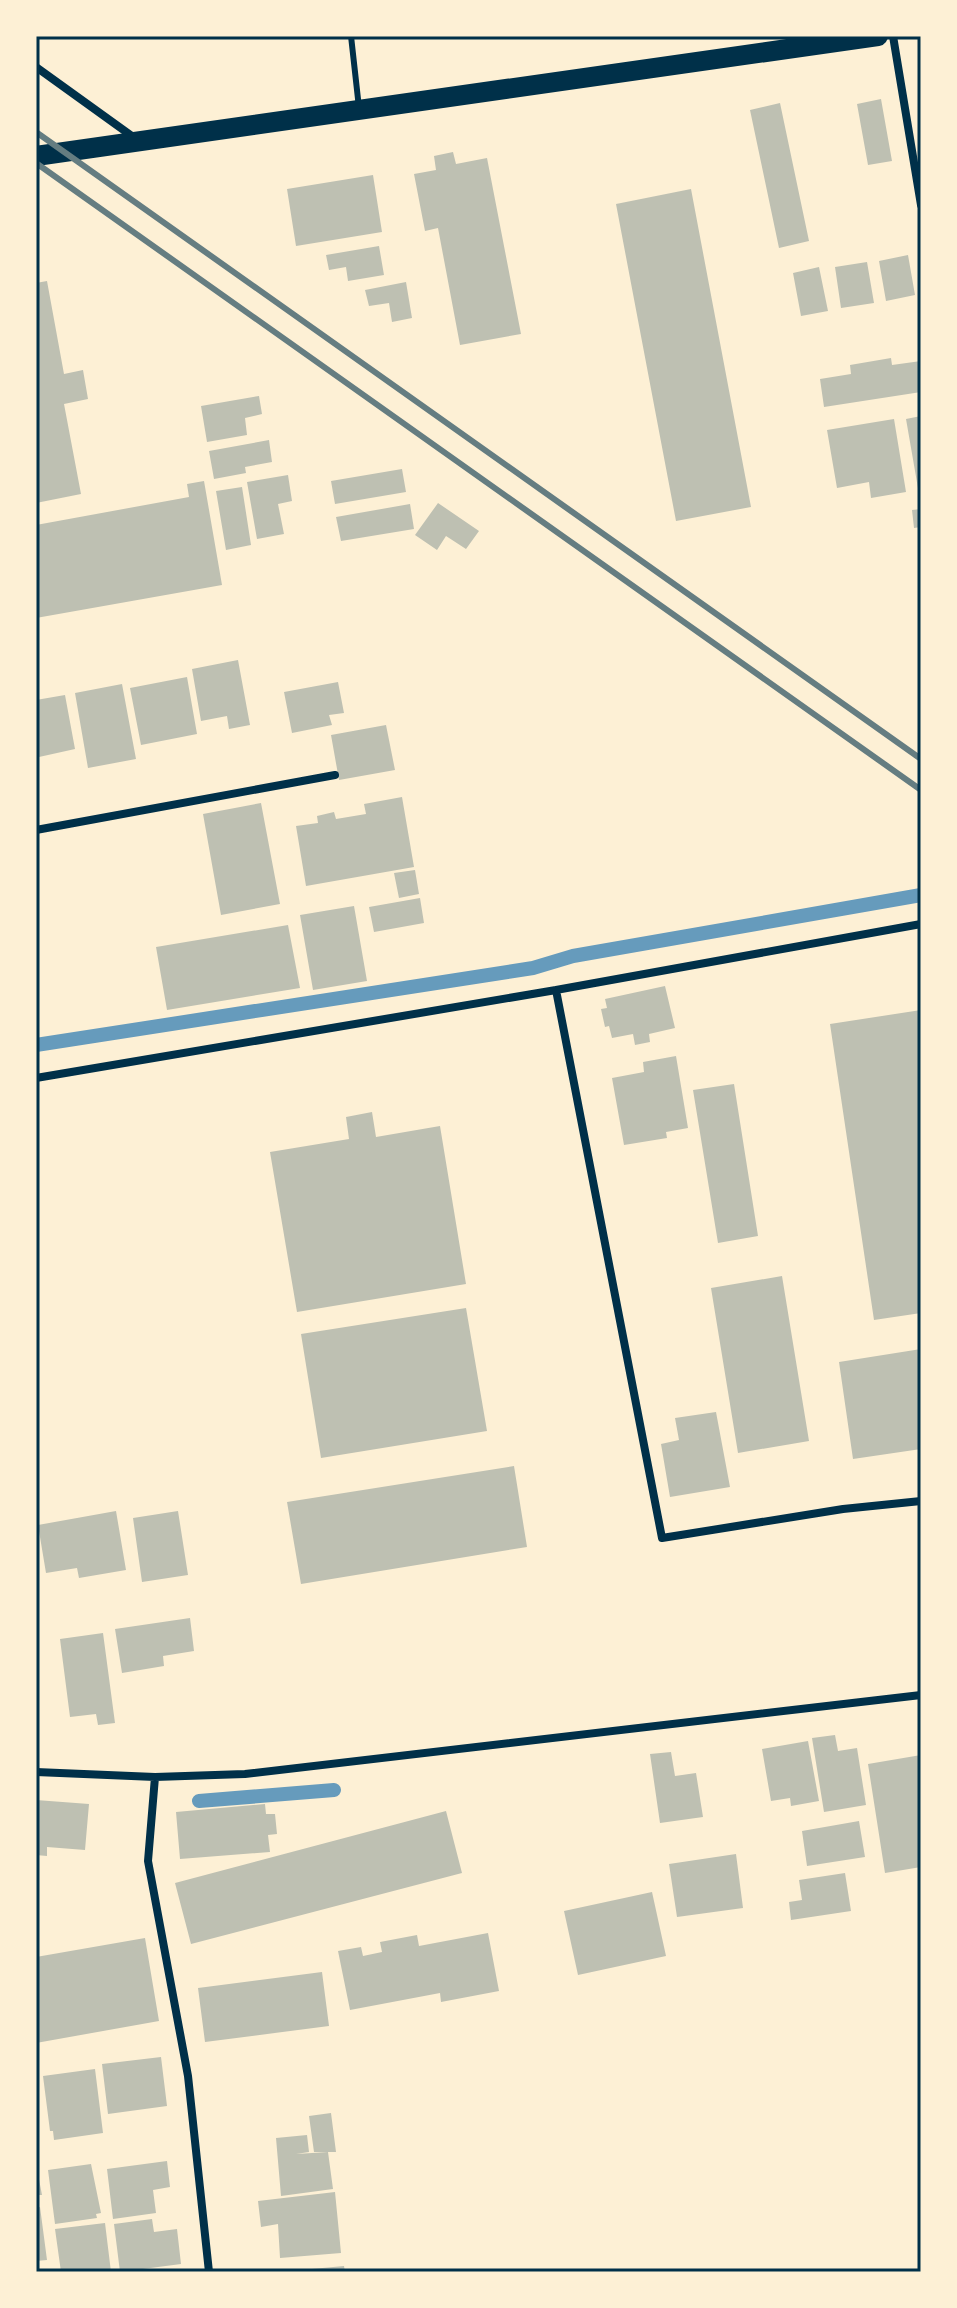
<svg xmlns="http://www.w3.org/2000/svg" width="957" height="2308" font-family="'Sofia Sans Condensed',sans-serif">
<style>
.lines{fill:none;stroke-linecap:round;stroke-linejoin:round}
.stream{stroke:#669bbc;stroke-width:14}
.building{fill:#bec0b2}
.service{stroke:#003049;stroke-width:6}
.minor{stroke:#003049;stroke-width:8}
.primary{stroke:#003049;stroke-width:20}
.rail{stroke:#657d81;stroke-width:6}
.neatline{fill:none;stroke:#003049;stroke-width:3}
</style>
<rect width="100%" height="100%" fill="#fdf0d5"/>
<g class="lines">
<path class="stream" d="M 36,1045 L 533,968 L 573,956 L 921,895
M 199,1801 L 334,1790"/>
</g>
<path class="building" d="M 881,99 L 892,161 L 868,165 L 857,104 Z
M 780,103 L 809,241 L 779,248 L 750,110 Z
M 453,152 L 456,164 L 487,158 L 521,334 L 460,345 L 438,228 L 425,231 L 414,174 L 436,170 L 434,156 Z
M 373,175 L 382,232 L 296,246 L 287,189 Z
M 691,189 L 751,507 L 676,521 L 616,204 Z
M 379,246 L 384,275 L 348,281 L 346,267 L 329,270 L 326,255 Z
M 908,255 L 915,295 L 886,301 L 879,261 Z
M 867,262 L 874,303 L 841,308 L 835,267 Z
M 819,267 L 828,311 L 801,316 L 793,273 Z
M 47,281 L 64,374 L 83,370 L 88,399 L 64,404 L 81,494 L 36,503 L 36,283 Z
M 406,282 L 412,318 L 392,322 L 389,303 L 369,306 L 365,290 Z
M 891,358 L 892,365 L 921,361 L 921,392 L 824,407 L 820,379 L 851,374 L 850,365 Z
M 259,396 L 262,414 L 245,418 L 247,435 L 207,442 L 201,406 Z
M 921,416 L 921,493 L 919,494 L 906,419 Z
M 894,419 L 906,492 L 871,498 L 869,482 L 837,488 L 827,430 Z
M 269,440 L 272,462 L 245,467 L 246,473 L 214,479 L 209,451 Z
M 402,469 L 406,492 L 335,504 L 331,481 Z
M 288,475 L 292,501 L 278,504 L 284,534 L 257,539 L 247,482 Z
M 204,481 L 222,585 L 36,618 L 36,525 L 189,497 L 187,484 Z
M 242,487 L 251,545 L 226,550 L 216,491 Z
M 438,503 L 479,531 L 466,549 L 446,536 L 437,550 L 415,535 Z
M 410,504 L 414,529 L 341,541 L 336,517 Z
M 921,509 L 921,527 L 914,528 L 912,510 Z
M 238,660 L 250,725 L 229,729 L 227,716 L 201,721 L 192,669 Z
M 187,677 L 197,734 L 141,745 L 130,688 Z
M 338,682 L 344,713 L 329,715 L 332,725 L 292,733 L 284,692 Z
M 122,684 L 136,759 L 88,768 L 75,693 Z
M 65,695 L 75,749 L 39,757 L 36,700 Z
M 386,725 L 395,770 L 339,780 L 331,735 Z
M 402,797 L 414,867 L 306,886 L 296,826 L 318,823 L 317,816 L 334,812 L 336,819 L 366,814 L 364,804 Z
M 261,803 L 280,904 L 221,915 L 203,814 Z
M 415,870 L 419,894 L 399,898 L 394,873 Z
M 420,898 L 424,923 L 374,932 L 369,907 Z
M 354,906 L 367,981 L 313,990 L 300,915 Z
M 288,925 L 300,988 L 167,1010 L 156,947 Z
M 665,986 L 675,1028 L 649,1034 L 650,1042 L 635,1045 L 633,1034 L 612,1038 L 609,1026 L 605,1027 L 601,1009 L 607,1008 L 605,999 Z
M 921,1010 L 921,1313 L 874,1320 L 830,1024 Z
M 676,1056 L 688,1128 L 666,1132 L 667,1138 L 624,1145 L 612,1078 L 644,1072 L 643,1062 Z
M 734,1084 L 758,1236 L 718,1243 L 693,1090 Z
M 372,1112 L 376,1137 L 440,1126 L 466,1284 L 297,1312 L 270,1152 L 349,1139 L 346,1117 Z
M 782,1276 L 809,1441 L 738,1453 L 711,1288 Z
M 466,1308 L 487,1431 L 321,1458 L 301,1334 Z
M 921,1349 L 921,1449 L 853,1459 L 839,1362 Z
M 716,1412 L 730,1487 L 670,1497 L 661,1444 L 679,1440 L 675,1418 Z
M 514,1466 L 527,1547 L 301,1584 L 287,1502 Z
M 116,1511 L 126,1570 L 79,1578 L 77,1568 L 46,1573 L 38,1525 Z
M 178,1511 L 188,1575 L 142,1582 L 133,1518 Z
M 190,1618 L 194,1651 L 163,1656 L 164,1666 L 122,1673 L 115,1629 Z
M 103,1633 L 115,1723 L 98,1725 L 96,1714 L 70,1717 L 60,1639 Z
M 835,1735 L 838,1751 L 857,1748 L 866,1805 L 824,1812 L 812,1738 Z
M 808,1741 L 819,1801 L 791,1806 L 790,1798 L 771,1801 L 762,1749 Z
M 671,1752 L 675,1776 L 696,1773 L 703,1817 L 660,1823 L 650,1754 Z
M 921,1755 L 921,1867 L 885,1873 L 868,1764 Z
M 36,1800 L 89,1804 L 85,1850 L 47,1847 L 47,1856 L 36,1855 Z
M 265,1804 L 266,1814 L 275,1814 L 277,1834 L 268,1835 L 270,1852 L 180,1859 L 176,1812 Z
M 446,1811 L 462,1873 L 191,1944 L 175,1883 Z
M 859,1821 L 865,1857 L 807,1866 L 802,1831 Z
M 736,1854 L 743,1908 L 677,1917 L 669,1864 Z
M 845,1873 L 851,1911 L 791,1920 L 789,1902 L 802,1900 L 799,1880 Z
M 652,1892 L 666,1956 L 578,1975 L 564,1911 Z
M 488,1933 L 499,1991 L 441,2002 L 440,1993 L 350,2010 L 338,1951 L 361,1947 L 363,1956 L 382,1952 L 380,1942 L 417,1935 L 419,1946 Z
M 145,1938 L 159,2021 L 36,2043 L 36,1957 Z
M 322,1972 L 329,2026 L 205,2042 L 198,1988 Z
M 161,2057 L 167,2106 L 108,2114 L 102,2064 Z
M 95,2069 L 103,2133 L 54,2140 L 53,2131 L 50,2131 L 43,2076 Z
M 331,2113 L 336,2152 L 314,2152 L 309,2116 Z
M 307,2135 L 309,2152 L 296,2154 L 328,2152 L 333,2189 L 281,2196 L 276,2138 Z
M 167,2161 L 170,2187 L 153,2190 L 156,2213 L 113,2219 L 107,2169 Z
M 36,2164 L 42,2195 L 36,2195 Z
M 91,2164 L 101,2213 L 96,2214 L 97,2218 L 55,2224 L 48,2170 Z
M 335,2192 L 341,2253 L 280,2258 L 278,2224 L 261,2227 L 258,2201 Z
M 40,2207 L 47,2260 L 36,2261 L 36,2208 Z
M 152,2219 L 154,2232 L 177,2229 L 181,2264 L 120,2272 L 114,2224 Z
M 105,2223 L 111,2272 L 61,2272 L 55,2229 Z
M 344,2266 L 345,2272 L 301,2272 L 301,2270 Z"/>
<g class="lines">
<path class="service" d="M 351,36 L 359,108"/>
<path class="minor" d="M 893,36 L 921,205
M 36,67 L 136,139
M 36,830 L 335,775
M 556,990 L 662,1538 L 843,1509 L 921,1501
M 36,1078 L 556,990 L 921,924
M 36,1772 L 155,1777 L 245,1774 L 921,1695
M 155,1777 L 148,1861 L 188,2076 L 209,2272"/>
<path class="primary" d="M 36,156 L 878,36"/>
<path class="rail" d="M 36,132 L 921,759
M 36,163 L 921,790"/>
</g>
<rect width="957" height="2308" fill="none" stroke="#fdf0d5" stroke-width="76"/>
<rect x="38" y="38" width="881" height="2232" class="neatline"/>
</svg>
